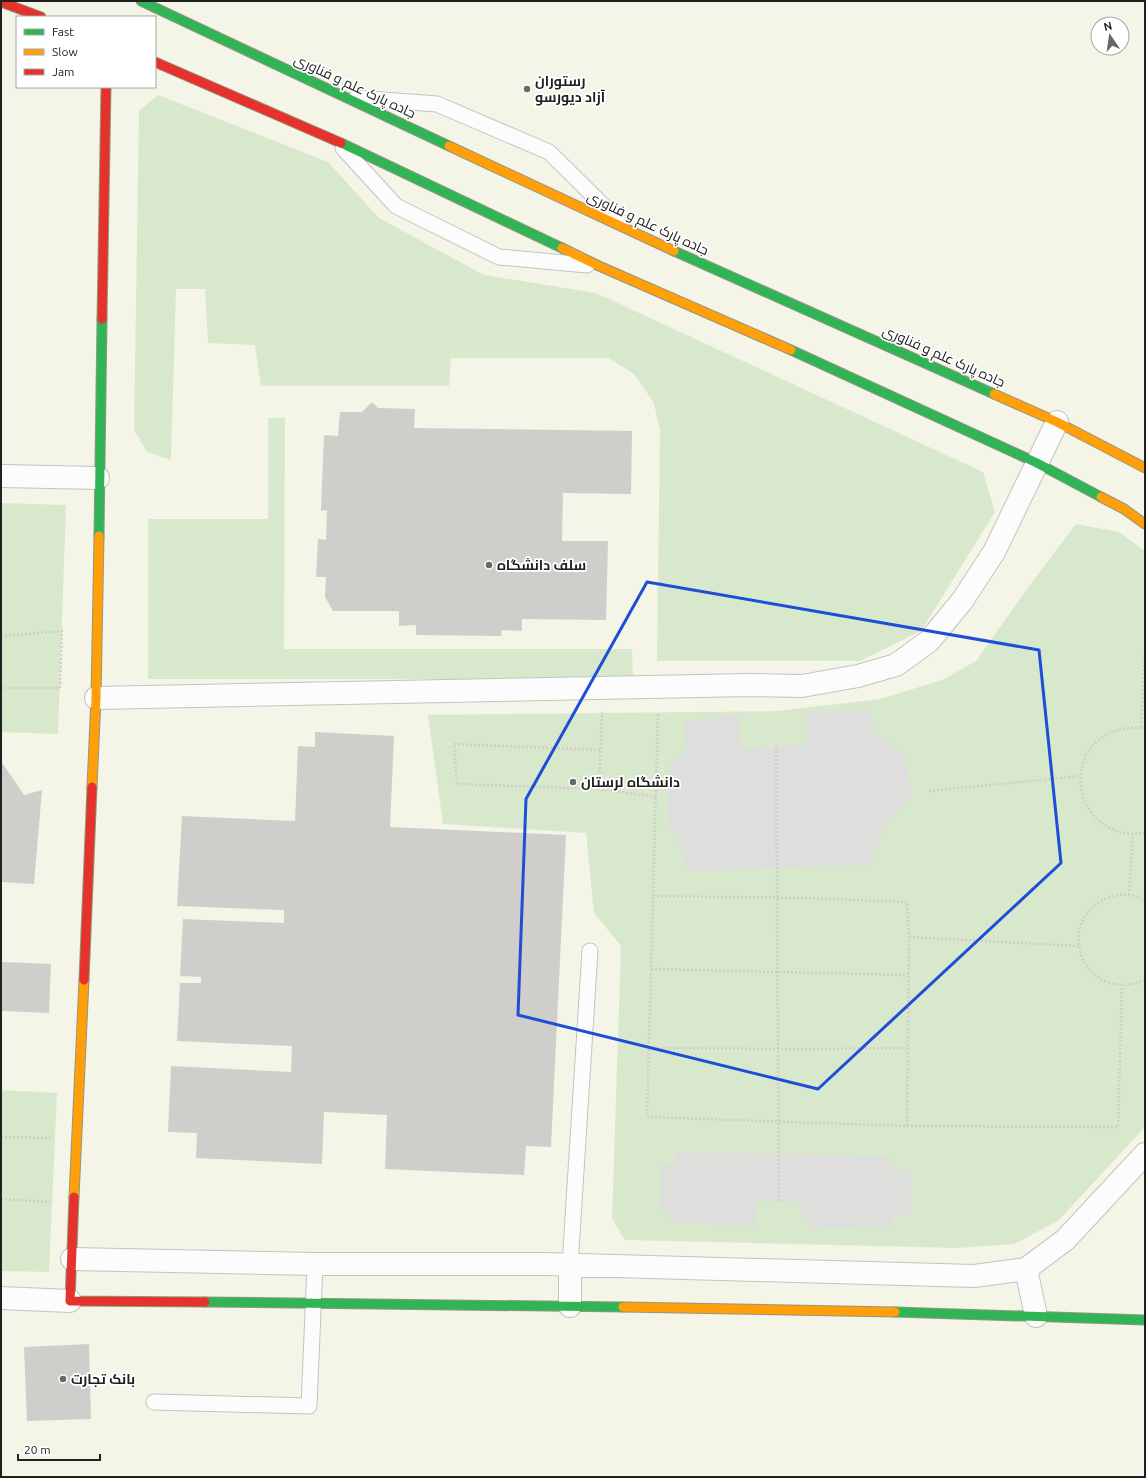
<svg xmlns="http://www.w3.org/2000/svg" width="1146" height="1478" font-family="Ubuntu,Cairo,sans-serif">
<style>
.education{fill:#f4f5e7;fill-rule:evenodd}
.grass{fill:#d8e8cd}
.parking{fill:#dededc}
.building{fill:#cfcecb}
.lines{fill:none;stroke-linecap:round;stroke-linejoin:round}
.lane-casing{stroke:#c4c3c2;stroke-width:17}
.street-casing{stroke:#c4c3c2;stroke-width:24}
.fast-casing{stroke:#939684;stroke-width:11}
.slow-casing{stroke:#939684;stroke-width:11}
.jam-casing{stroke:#939684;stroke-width:11}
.path{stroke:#d5ccc9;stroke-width:2.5;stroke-dasharray:2 2;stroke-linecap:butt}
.lane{stroke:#fcfcfc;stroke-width:15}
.street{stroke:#fcfcfc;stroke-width:22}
.fast{stroke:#30b455;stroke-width:9}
.slow{stroke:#ff9f0a;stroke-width:9}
.jam{stroke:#e5322d;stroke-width:9}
.marked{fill:none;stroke:#1d4ed8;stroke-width:3;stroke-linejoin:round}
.poi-dot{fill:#686867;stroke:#fff;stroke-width:1.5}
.labels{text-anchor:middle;stroke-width:3.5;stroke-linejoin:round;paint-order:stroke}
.poi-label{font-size:14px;font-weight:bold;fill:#202020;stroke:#fff;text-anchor:start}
.street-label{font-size:14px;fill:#202020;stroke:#fff}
</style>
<rect width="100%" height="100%" fill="#eeedea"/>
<path class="education" d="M 1,1 L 1145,1 L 1145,1477 L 1,1477 ZM 17,17 L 155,17 L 155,87 L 17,87 ZM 1098,24 L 1122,24 L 1122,48 L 1098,48 Z"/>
<path class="grass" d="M 158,95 L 328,162 L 379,218 L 484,275 L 596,293 L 983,472 L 995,512 L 921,631 L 860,661 L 657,661 L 660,431 L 654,403 L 634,374 L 608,358 L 451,358 L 449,386 L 261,386 L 255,345 L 208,343 L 205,289 L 176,289 L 171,460 L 147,452 L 134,430 L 139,111 Z
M 268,418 L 285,418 L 284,649 L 632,649 L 633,679 L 148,679 L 148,519 L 268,519 Z
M 1,503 L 66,505 L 58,734 L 1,732 Z
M 1076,524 L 1119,532 L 1145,551 L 1145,1127 L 1058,1221 L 1014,1244 L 957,1248 L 625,1240 L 612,1219 L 621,946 L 594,913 L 586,833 L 443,824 L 428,715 L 777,711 L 880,699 L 942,680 L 976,661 L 1029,586 Z
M 1,1090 L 57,1093 L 49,1272 L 1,1271 Z"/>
<path class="parking" d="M 868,709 L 876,734 L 905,756 L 912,794 L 884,827 L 870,865 L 687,871 L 678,839 L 667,823 L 669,765 L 686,750 L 684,721 L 738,715 L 742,749 L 808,744 L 807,713 Z
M 676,1152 L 887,1156 L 892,1171 L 910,1170 L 912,1215 L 893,1216 L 892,1226 L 811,1229 L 798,1202 L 757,1201 L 755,1226 L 668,1222 L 669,1210 L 660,1209 L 661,1166 L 675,1163 Z"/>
<path class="building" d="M 372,402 L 378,408 L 415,409 L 414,428 L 632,431 L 631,494 L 563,493 L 562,541 L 608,541 L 606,620 L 522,619 L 522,631 L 502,630 L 501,636 L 416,635 L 416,625 L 399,626 L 399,611 L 333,611 L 325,597 L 326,577 L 316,577 L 318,539 L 326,540 L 327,510 L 321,511 L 324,435 L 338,436 L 340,412 L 362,412 Z
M 315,732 L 394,736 L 390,827 L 566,835 L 551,1147 L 526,1146 L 524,1175 L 385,1169 L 387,1115 L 324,1112 L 322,1164 L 196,1158 L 197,1133 L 168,1132 L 171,1066 L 291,1072 L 292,1046 L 177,1041 L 180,983 L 201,983 L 201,977 L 180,976 L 183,919 L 284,923 L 284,910 L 177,906 L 182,816 L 295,821 L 298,746 L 315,747 Z
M 1,761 L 24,795 L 42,790 L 34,884 L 1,882 Z
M 1,962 L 51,964 L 49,1013 L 1,1011 Z
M 89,1344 L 91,1419 L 27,1421 L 24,1347 Z"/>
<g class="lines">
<g class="lane-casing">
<path id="lane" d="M 356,98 L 437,104 L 549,152 L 619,221
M 343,148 L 396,206 L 499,257 L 587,265
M 570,1265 L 590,951
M 154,1402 L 309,1406 L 315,1264"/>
</g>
<g class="street-casing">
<path id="street" d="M 1,476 L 98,478
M 96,698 L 750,685 L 802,686 L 858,676 L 896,665 L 929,641 L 962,601 L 994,552 L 1057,422
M 72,1259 L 315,1264 L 544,1264 L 974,1276 L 1026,1269 L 1065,1240 L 1145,1154
M 1026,1269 L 1036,1316
M 1,1298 L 70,1301
M 570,1306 L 570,1265"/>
</g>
<g class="fast-casing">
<path id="fast" d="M 141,1 L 449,146
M 341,143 L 562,248
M 674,251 L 994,394
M 791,350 L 1037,463 L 1101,497
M 99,536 L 102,319
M 205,1302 L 623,1307
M 895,1312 L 1145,1320"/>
</g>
<g class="slow-casing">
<path id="slow" d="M 449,146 L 674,251
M 562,248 L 599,266 L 791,350
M 994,394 L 1057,422 L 1145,468
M 1101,497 L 1124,509 L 1145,524
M 92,787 L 96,698 L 99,536
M 74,1197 L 84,980
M 623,1307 L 895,1312"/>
</g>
<g class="jam-casing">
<path id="jam" d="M 1,2 L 41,17
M 155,62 L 341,143
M 102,319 L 106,87
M 84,980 L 92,787
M 74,1197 L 70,1301 L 205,1302"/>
</g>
<path class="path" d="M 1,636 L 62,631 L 60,688 L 1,688
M 1,638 L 1,732
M 1141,727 L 1145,651
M 1145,729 C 1135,726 1124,728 1115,731 C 1055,753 1078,843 1145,833
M 776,747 L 779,1201
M 600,750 L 454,744 L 457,784 L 599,789 L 656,797
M 599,789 L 602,713 L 603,713
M 929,791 L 1080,776
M 1129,895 L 1133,835
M 653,896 L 807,898 L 907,902 L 909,937 L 907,1126 L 647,1117 Z
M 653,896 L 658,713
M 1145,900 C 1134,894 1121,893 1110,897 C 1050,920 1083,1006 1145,980
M 909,937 L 1078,946
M 651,969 L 908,975
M 649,1048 L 803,1049 L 907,1048
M 907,1126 L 1118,1127 L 1122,985
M 1,1137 L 52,1138
M 1,1199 L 50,1202"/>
<use href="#lane" class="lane"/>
<use href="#street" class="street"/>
<use href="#fast" class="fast"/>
<use href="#slow" class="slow"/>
<use href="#jam" class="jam"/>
</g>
<path class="marked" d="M 647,582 L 1039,650 L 1061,863 L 818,1089 L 518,1015 L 526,799 Z"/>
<g class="poi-dot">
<circle cx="527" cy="89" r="4"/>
<circle cx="489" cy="565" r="4"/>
<circle cx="573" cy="782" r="4"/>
<circle cx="63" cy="1379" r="4"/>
</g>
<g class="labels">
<g class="poi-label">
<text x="535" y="86">رستوران<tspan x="535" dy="16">آزاد دیورسو</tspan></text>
<text x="497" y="570">سلف دانشگاه</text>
<text x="581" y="787">دانشگاه لرستان</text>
<text x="71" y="1384">بانک تجارت</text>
</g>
<g class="street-label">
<text transform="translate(355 86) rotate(25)" y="5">جاده پارک علم و فناوری</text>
<text transform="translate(648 223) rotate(25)" y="5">جاده پارک علم و فناوری</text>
<text transform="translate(944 356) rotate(24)" y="5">جاده پارک علم و فناوری</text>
</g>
</g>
<rect width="1146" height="1478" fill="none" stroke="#202020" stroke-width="4"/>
<rect x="16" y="16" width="140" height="72" fill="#ffffff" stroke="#a6a6a6"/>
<rect x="24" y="29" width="20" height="6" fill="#30b455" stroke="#a6a6a6"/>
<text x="52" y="36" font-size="12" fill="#202020">Fast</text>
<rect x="24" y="49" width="20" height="6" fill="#ff9f0a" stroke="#a6a6a6"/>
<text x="52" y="56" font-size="12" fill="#202020">Slow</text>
<rect x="24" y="69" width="20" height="6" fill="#e5322d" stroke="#a6a6a6"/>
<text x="52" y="76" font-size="12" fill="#202020">Jam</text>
<g transform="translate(1110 36) rotate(347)"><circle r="19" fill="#ffffff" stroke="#a6a6a6"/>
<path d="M0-3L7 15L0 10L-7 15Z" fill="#686867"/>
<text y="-6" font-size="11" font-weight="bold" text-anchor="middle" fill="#202020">N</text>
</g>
<path d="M18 1454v6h82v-6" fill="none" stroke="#202020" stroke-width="2"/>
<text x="24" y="1454" font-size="12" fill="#202020" stroke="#ffffff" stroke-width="3" paint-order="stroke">20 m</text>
</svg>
